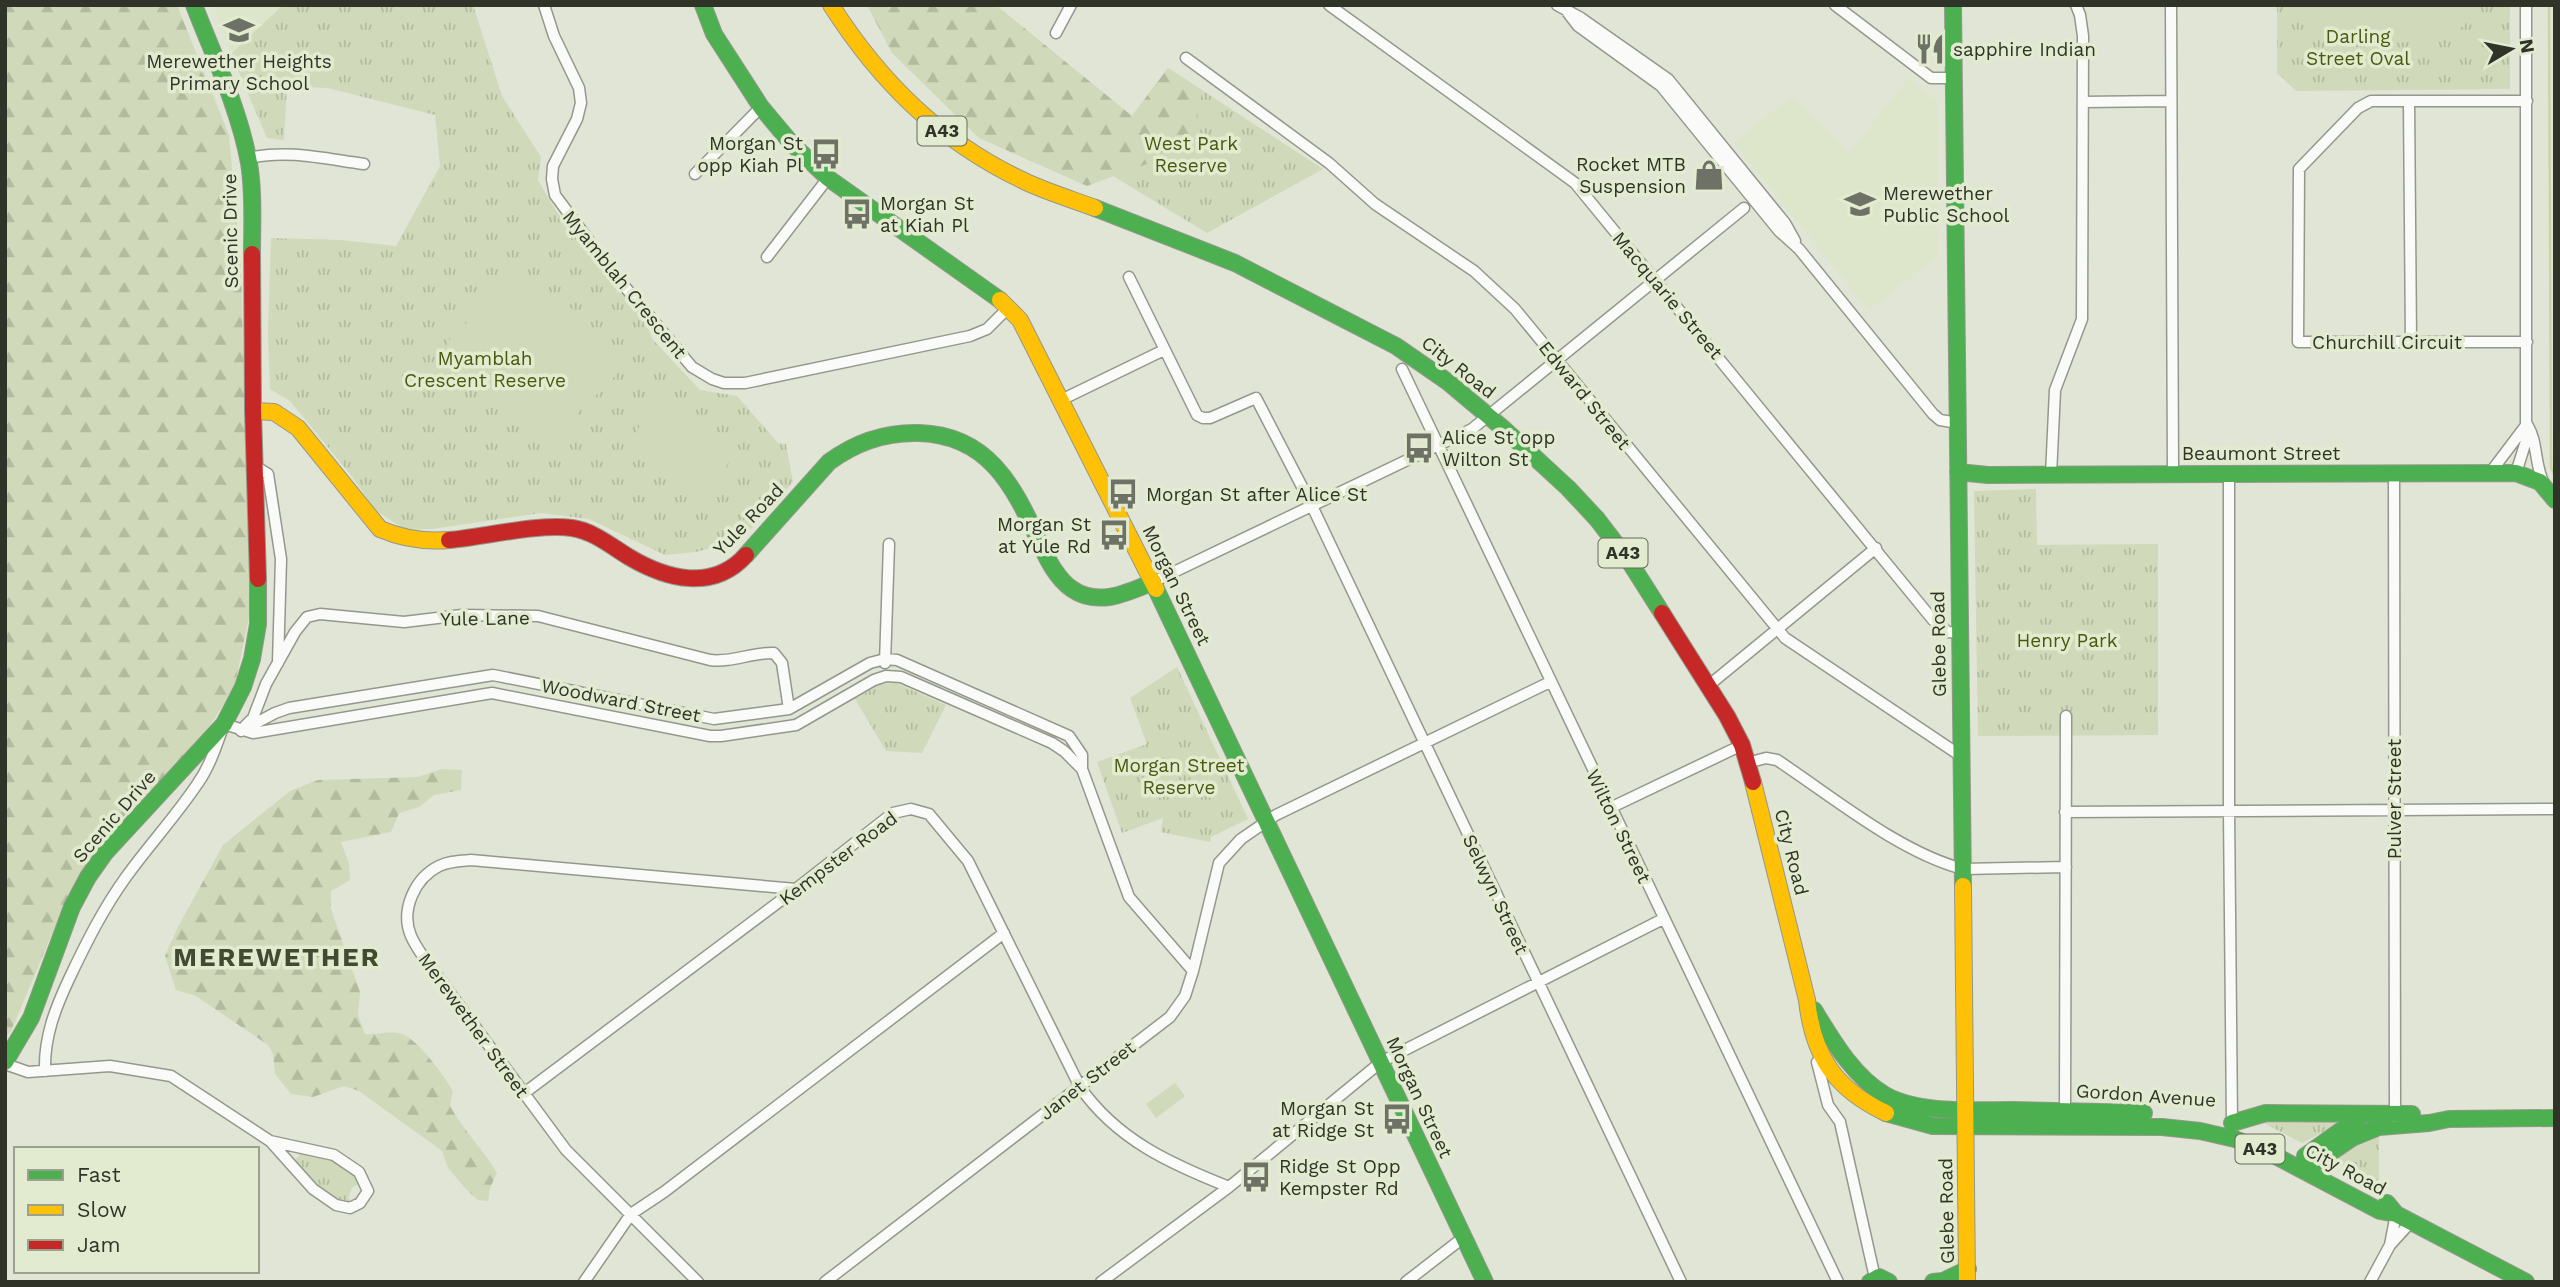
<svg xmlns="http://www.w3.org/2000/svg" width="2560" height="1287" font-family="'Work Sans',sans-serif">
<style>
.built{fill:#dde5cb}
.grass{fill:url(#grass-tufts)}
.forest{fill:url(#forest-firs)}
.garden{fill:#d0d9b9}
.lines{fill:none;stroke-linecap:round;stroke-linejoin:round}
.stream{stroke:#c8d6a3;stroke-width:2.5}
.street-casing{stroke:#94988c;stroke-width:13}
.fast-casing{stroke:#94988c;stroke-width:18}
.slow-casing{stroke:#94988c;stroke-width:18}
.jam-casing{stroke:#94988c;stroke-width:18}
.street{stroke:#fafbf9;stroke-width:10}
.fast{stroke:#4caf50;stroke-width:16}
.slow{stroke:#ffc107;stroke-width:16}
.jam{stroke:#c62828;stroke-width:16}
.labels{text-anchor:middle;stroke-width:7;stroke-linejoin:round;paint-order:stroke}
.shield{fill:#e2ebcf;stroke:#656a5a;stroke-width:2}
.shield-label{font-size:18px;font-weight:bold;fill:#303328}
.park-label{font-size:19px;fill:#49590e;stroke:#e2ebcf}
.poi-label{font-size:19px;fill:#303328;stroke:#e2ebcf;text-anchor:start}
.street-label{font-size:19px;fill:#303328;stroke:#e2ebcf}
.district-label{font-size:26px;font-weight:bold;letter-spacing:2px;fill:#434a32;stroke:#e2ebcf}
</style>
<defs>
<pattern id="grass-tufts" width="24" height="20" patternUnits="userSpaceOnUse" patternTransform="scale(1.75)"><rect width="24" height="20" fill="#d0d9b9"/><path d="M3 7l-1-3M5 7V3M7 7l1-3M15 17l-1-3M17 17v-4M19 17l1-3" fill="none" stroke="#b3bb9f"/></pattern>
<pattern id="forest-firs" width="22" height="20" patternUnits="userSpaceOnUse" patternTransform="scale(1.75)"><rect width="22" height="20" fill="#d0d9b9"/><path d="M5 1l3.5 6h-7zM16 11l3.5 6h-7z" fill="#b3bb9f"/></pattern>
</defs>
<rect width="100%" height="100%" fill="#e0e5d5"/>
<path class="built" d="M 212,5 L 283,5 L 231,54 Z
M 1908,79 L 1937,101 L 1938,255 L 1869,310 L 1734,143 L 1792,96 L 1850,153 Z"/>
<path class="grass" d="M 283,5 L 473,5 L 502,96 L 541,157 L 538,180 L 556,211 L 644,319 L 653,340 L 700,390 L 737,396 L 778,443 L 786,444 L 793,482 L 752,528 L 727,544 L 696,552 L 665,555 L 589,519 L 541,513 L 432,529 L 406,530 L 375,510 L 354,479 L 290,401 L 270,389 L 268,334 L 271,238 L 340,240 L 396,246 L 440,166 L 435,115 L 328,88 L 287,86 L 284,140 L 267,138 L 231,54 Z
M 2277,5 L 2510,5 L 2510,89 L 2296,91 L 2277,73 Z
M 1168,68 L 1323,169 L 1207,233 L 1095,165 Z
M 2036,489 L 2037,545 L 2158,544 L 2158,735 L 1978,736 L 1974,491 Z
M 1177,667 L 1248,819 L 1211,837 L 1210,842 L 1161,832 L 1163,818 L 1122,833 L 1097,762 L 1147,744 L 1130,698 Z
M 896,683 L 946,705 L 922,753 L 886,751 L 855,699 L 881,684 Z
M 2295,1117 L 2342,1122 L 2302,1143 L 2256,1119 Z
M 2379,1133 L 2379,1186 L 2345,1168 L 2336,1159 L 2336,1153 Z
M 300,1149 C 324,1157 345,1164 363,1183 L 352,1187 L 348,1198 L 350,1203 C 325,1200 310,1177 294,1160 L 299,1156 Z"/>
<path class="forest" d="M 5,5 L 177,5 L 229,135 L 241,265 L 250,612 L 234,689 L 197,745 L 123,817 L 92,853 L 52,934 L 11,1031 L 5,1038 Z
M 867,5 L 996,5 L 1132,116 L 1168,68 L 1202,90 L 1193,147 L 1087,186 L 979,138 L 892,53 Z
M 442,769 L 462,770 L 461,790 L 434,795 L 419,807 L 399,813 L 391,832 L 341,842 L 349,864 L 350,880 L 331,891 L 331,909 L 360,992 L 358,1015 L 365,1034 C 376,1035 388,1031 399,1033 C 416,1036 444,1076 453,1091 L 450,1106 C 463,1130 483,1149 497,1173 L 490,1188 L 488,1201 L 478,1200 L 465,1188 L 448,1168 L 442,1151 L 359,1091 L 344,1086 L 313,1097 L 291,1094 L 275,1074 L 273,1053 L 268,1045 L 196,996 L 176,990 L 165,956 L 179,925 L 223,845 L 290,791 L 318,780 L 418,777 Z"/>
<path class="garden" d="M 2290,5 L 2479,5 C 2473,17 2465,26 2453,33 C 2434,43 2350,47 2329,41 C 2311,36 2297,22 2290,5 Z
M 522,268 L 550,297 L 560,301 L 577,312 L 588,327 L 593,341 L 621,370 L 546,445 L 511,409 L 496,400 L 481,379 L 446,343 Z
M 654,398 L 739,443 L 710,497 L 626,453 Z
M 1175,1083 L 1185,1096 L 1156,1118 L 1146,1104 Z"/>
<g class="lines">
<path class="stream" d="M 2549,5 L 2551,467 L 2555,476"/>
<g class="street-casing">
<path id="street" d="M 544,5 L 554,36 L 579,88 L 581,103 L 577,119 L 553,166 L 552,179 L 555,195 L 610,269 L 692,367 L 712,379 L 724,383 L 745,383 L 970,336 L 987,329 L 1009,307
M 1329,5 L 1575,183 L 1933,620 L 1948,632 L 1959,633
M 1557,5 L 1581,18 L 1668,79 L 1785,223 L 1795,241
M 1835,5 L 1931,78 L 1954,78
M 2171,5 L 2173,474
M 1568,13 L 1578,26 L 1661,86 L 1779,231 L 1799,249 L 1933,414 L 1940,420 L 1958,423
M 1056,33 L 1071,5
M 1186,58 L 1329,163 L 1375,204 L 1474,271 L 1515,309 L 1785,638 L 1961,756
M 2409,101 L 2411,342
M 2527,101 L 2371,101 L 2358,108 L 2299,169 L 2298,342 L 2527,342
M 2083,102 L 2171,101
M 249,158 C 287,149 326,159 364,164
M 695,174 L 761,107
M 767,257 L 828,178
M 1129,277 L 1197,415 L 1203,418 L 1210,418 L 1256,398 L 1312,506 L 1681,1282
M 1402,369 L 1838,1282
M 1061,400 L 1164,350
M 2528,426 C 2538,443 2534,463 2544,484
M 255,466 L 268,474 L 281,559 L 278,663
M 2394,473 L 2395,1118
M 2490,473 L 2527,424
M 2516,473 L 2526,441 L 2526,5
M 2229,474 L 2229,811 L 2232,1123
M 2051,475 L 2055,390 L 2082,319 L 2083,36 L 2080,15 L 2076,5
M 1153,582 L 1472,429 L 1744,208
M 885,663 L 889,544
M 1708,686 L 1876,548
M 245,726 L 253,718 L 266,684 L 295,632 L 307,617 L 320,614 L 404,622 L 462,615 L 538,616 L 710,660 C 732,663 752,652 774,653 L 782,663 L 789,709
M 241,731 L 275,713 L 289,708 L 493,675 L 714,719 L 789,709 L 870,663 L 885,659 L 897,660 L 1069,736 L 1082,755 L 1082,769 L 1129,897 L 1193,971
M 1747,763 L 1766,758 L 1777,760 C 1833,797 1899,852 1963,869 L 2066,867
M 1610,808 L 1742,745
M 2065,812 L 2555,809
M 1817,1062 L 1828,1105 L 1840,1122 L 1875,1278
M 5,1064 L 28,1072 L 110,1066 L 171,1076 L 270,1141 L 313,1189 L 336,1205 L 350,1208 L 360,1203 L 368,1191 L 359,1172 L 334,1155 L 270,1141
M 45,1071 C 44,1037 55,1009 69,979 C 86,943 103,909 126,877 C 149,845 176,816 198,783 C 210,766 217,744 224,724 L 253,733 L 492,693 L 710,736 L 721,736 L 796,725 L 874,680 L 886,676 L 901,677 L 1052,743 L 1064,751 L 1082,769
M 523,1094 L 796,889 L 893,813 L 911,809 L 929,814 L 968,861 L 1080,1087 C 1117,1140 1171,1164 1229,1187
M 2065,1111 L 2066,716
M 2390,1245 L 2411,1222
M 584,1282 L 631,1214 L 664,1192 L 1004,933
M 698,1282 L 566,1150 L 422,955 C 418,949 414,943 411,936 C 400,910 415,878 439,866 C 449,861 459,861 471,860 L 796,889
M 825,1282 L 1170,1017 L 1185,996 L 1193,971 L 1219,863 L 1241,839 L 1276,815 L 1550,682
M 1101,1282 L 1229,1187 L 1381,1062 L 1663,919
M 1406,1282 L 1464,1237
M 2370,1282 L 2390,1245 L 2396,1214"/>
</g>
<g class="fast-casing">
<path id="fast" d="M 194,5 C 214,57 239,108 249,163 C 254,193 252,224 252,254
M 703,5 L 714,34 L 761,107 L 792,144 L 828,178 L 1000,300
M 1953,5 L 1963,886
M 1095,208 L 1235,263 L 1396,346 L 1448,382 L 1505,430 L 1568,488 L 1597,519 L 1629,561 L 1662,613
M 1958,472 L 1988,475 L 2516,473 L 2540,482 L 2555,500
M 746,555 L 829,462 C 856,442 886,432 919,433 C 988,435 1013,485 1039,541 C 1046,557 1056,578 1072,589 C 1098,607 1127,593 1153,582
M 1156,589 L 1485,1282
M 1814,1010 C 1833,1041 1853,1076 1885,1095 C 1918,1114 1973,1110 2011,1110 C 2055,1111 2100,1112 2144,1113
M 5,1062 L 31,1018 L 72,907 L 88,877 L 105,853 L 224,724 L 243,687 L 252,659 L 258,624 L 258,579
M 1886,1113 L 1933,1126 L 2162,1127 L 2200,1131 L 2235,1139 L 2268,1152 L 2380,1211 L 2396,1214
M 2364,1114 L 2305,1156 L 2305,1170 L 2352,1138 L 2379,1127 L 2429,1123 L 2449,1119 L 2555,1118
M 2232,1123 L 2266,1113 L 2412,1114
M 2387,1203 L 2396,1214 L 2526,1282
M 1870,1282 L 1879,1277 L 1889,1282
M 1933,1282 L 1943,1281 L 1968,1269"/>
</g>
<g class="slow-casing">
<path id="slow" d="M 831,5 C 880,82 941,142 1024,181 C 1047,192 1071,199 1095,208
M 1000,300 L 1020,320 L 1156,589
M 253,411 L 274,412 L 298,428 L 380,529 C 403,539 424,542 449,540
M 1753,782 L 1807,1000 C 1813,1056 1835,1089 1886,1113
M 1963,886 L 1967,1282"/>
</g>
<g class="jam-casing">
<path id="jam" d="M 252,254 L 253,411 L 258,579
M 449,540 C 483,537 541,523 572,528 C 593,531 611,546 629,557 C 666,579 713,592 746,555
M 1662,613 L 1727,716 L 1742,745 L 1753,782"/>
</g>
<use href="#street" class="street"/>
<use href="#fast" class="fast"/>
<use href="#slow" class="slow"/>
<use href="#jam" class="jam"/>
</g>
<defs>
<g id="school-bare" transform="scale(2.415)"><path d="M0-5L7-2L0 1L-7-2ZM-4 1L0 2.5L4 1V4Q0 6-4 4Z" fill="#6e7165" stroke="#e2ebcf" stroke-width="2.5" paint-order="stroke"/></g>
<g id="restaurant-bare" transform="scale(2.415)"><path d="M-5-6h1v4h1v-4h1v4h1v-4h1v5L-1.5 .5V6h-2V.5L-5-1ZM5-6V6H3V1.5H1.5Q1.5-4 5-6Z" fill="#6e7165" stroke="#e2ebcf" stroke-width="2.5" paint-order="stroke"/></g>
<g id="bus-bare" transform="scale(2.415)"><path d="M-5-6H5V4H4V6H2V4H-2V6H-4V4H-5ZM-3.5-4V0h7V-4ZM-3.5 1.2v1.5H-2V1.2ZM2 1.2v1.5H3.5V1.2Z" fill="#6e7165" stroke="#e2ebcf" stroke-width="2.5" paint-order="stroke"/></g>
<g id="shop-bare" transform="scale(2.415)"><path d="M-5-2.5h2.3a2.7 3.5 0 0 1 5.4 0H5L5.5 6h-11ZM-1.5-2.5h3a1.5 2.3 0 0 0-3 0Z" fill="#6e7165" stroke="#e2ebcf" stroke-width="2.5" paint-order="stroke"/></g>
</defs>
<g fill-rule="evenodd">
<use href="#school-bare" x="239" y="30"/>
<use href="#restaurant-bare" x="1930" y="49"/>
<use href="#bus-bare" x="826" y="154"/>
<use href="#shop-bare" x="1709" y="175"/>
<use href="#school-bare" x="1860" y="204"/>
<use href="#bus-bare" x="857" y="214"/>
<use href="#bus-bare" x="1419" y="448"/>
<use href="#bus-bare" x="1123" y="494"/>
<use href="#bus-bare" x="1114" y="535"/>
<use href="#bus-bare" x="1397" y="1119"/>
<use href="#bus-bare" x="1256" y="1177"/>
</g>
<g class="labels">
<g class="shield">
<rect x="917.5" y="116.5" width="49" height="29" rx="5"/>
<rect x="1598.5" y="538.5" width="49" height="29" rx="5"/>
<rect x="2235.5" y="1134.5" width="49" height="29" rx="5"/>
</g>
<g class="shield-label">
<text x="942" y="137">A43</text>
<text x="1623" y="559">A43</text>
<text x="2260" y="1155">A43</text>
</g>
<g class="park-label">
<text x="2358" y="43">Darling<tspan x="2358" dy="22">Street Oval</tspan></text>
<text x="1191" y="150">West Park<tspan x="1191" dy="22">Reserve</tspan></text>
<text x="485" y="365">Myamblah<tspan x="485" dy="22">Crescent Reserve</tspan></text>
<text x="2067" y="647">Henry Park</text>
<text x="1179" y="772">Morgan Street<tspan x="1179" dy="22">Reserve</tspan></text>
</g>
<g class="poi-label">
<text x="1953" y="56">sapphire Indian</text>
<text x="239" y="68" text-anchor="middle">Merewether Heights<tspan x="239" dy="22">Primary School</tspan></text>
<text x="803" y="150" text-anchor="end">Morgan St<tspan x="803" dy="22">opp Kiah Pl</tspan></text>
<text x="1686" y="171" text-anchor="end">Rocket MTB<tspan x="1686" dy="22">Suspension</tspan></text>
<text x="1883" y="200">Merewether<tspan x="1883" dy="22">Public School</tspan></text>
<text x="880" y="210">Morgan St<tspan x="880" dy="22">at Kiah Pl</tspan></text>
<text x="1442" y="444">Alice St opp<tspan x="1442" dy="22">Wilton St</tspan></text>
<text x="1146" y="501">Morgan St after Alice St</text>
<text x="1091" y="531" text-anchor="end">Morgan St<tspan x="1091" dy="22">at Yule Rd</tspan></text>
<text x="1374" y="1115" text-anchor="end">Morgan St<tspan x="1374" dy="22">at Ridge St</tspan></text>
<text x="1279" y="1173">Ridge St Opp<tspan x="1279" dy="22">Kempster Rd</tspan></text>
</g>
<g class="street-label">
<text transform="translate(230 231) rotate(-91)" y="7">Scenic Drive</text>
<text transform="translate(625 284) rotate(51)" y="7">Myamblah Crescent</text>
<text transform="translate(1668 295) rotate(50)" y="7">Macquarie Street</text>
<text x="2387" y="349">Churchill Circuit</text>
<text transform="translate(1459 367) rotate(38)" y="7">City Road</text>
<text transform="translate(1585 395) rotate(51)" y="7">Edward Street</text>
<text x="2261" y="460">Beaumont Street</text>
<text transform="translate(748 519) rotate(-46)" y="7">Yule Road</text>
<text transform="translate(1177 585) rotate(64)" y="7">Morgan Street</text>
<text transform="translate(485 618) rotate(-1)" y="7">Yule Lane</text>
<text transform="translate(1938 644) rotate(-91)" y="7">Glebe Road</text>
<text transform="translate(621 700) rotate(11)" y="7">Woodward Street</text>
<text transform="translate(2394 799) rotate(-90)" y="7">Pulver Street</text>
<text transform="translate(114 816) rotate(-49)" y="7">Scenic Drive</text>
<text transform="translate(1619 826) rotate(64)" y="7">Wilton Street</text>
<text transform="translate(1792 852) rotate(76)" y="7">City Road</text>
<text transform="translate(838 858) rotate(-37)" y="7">Kempster Road</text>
<text transform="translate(1496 894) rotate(65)" y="7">Selwyn Street</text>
<text transform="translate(474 1025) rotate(54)" y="7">Merewether Street</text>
<text transform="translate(1087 1080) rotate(-38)" y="7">Janet Street</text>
<text transform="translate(2146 1095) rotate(4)" y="7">Gordon Avenue</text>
<text transform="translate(1420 1097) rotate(65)" y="7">Morgan Street</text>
<text transform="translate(2346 1169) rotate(28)" y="7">City Road</text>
<text transform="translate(1946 1211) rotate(-91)" y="7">Glebe Road</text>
</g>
<g class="district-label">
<text x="277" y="966">MEREWETHER</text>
</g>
</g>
<rect width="2560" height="1287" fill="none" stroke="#303328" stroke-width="14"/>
<rect x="14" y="1147" width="245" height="126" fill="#e2ebcf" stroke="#9ba18c" stroke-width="2"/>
<rect x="28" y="1170" width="35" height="10" fill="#4caf50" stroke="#9ba18c" stroke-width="2"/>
<text x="77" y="1182" font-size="21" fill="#303328">Fast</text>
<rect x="28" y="1205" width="35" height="10" fill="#ffc107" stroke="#9ba18c" stroke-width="2"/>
<text x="77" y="1217" font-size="21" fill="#303328">Slow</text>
<rect x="28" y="1240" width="35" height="10" fill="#c62828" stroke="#9ba18c" stroke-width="2"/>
<text x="77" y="1252" font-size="21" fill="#303328">Jam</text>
<g transform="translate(2511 49) rotate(80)" stroke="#e2ebcf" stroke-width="5" paint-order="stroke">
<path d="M0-5L12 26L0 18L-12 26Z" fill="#303328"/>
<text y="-10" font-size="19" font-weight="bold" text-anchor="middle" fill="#303328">N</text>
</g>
</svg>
